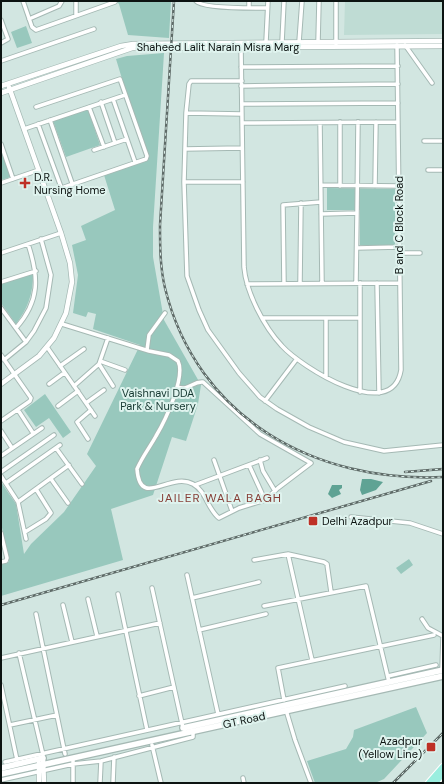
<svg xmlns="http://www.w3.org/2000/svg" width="444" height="784" font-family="'DM Sans',sans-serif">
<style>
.built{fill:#bfdcd4}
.green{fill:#98c8bd}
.water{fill:#5fa394}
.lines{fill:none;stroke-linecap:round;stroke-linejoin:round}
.minor-casing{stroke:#a5b9b4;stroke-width:5.5}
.tertiary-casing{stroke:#a5b9b4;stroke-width:6}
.secondary-casing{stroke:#a5b9b4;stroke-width:8}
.primary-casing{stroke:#fff;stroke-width:8}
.minor{stroke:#fff;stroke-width:3.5}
.tertiary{stroke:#fff;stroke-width:4.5}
.secondary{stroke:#fff;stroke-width:5.5}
.primary{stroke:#9aeedf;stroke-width:6}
.rail-casing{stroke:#5e6a67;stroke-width:2.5}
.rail{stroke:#dff3ee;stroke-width:1;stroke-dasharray:3;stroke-linecap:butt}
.poi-dot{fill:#be3026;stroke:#dff3ee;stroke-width:1.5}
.labels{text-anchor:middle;stroke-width:4;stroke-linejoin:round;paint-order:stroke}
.street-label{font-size:11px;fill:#0c1311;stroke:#dff3ee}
.poi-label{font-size:11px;fill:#0c1311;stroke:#dff3ee;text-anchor:start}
.park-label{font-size:11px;fill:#153730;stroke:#dff3ee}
.neighbourhood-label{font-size:12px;letter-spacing:1px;fill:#863e36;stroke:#dff3ee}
</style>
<rect width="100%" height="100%" fill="#d2e6e1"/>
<path class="built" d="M 345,1 L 443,1 L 443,34 L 344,35 Z"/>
<path class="green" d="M 116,1 L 171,1 L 169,38 L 128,35 L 119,4 Z
M 26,26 L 32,43 L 17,48 L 11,32 Z
M 164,53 L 153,227 L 153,257 L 164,320 L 201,385 L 198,404 L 186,441 L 172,437 L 153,495 L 111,509 L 123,560 L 1,596 L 1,563 L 9,562 L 1,523 L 1,482 L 16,504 L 24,554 L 31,544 L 64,512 L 96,466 L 87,454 L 140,345 L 93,329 L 96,314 L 88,312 L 86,317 L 73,313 L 78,275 L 72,245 L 86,240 L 81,226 L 115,210 L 104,175 L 146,158 L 116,59 L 127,56 Z
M 88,109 L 100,145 L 66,157 L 53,121 Z
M 1,148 L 11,177 L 1,180 Z
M 327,188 L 395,189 L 395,245 L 360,245 L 360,210 L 327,210 Z
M 33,274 C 33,294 28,308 16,324 L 1,303 L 1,284 Z
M 45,394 L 71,432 L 63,438 L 49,418 L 36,427 L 24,410 Z
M 409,559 L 413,565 L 401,574 L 396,568 Z
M 416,707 L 427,733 L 384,779 L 375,783 L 315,783 L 307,761 L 346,749 L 353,737 L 354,730 Z"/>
<path class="water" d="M 362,479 L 371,479 L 383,482 L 376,490 L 362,495 L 360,490 Z
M 332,485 L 342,485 L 342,488 L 339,490 L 341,494 L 332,498 L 328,494 Z"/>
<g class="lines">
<g class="minor-casing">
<path id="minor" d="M 23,1 L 32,27 L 36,30 L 115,2
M 196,1 C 202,9 255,8 267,8
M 336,1 L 336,44
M 249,8 L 249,1
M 76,15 L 76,1
M 29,19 L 59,6 L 62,1
M 1,20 L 8,39 L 1,43
M 266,42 L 268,1
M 282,42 L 284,1
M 299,42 L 302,1
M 318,42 L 319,1
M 405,45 L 432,83
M 241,46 L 244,267 C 246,292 264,327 282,346 C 300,366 392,425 401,370 L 397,45
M 1,61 L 94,29
M 241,67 L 398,66
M 241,86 L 398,84
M 113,99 L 135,162
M 101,102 L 115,143
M 242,104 L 398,103
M 36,107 L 120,79 L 147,156 L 146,159 L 47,193
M 89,107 L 104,147
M 186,113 L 189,84 L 191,81 L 242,81
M 242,114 L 186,113 L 184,182 L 187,276 L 199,310 L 208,330 L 239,373 L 260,397 L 277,409 L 309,427 L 344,442 L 384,451 L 443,445
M 50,120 L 72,183
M 340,122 L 340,186
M 242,123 L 398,122
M 320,123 L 322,283
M 38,124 L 61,187
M 24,129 L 125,95
M 424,141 L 443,141
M 1,144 L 13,179
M 185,149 L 242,148
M 94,150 L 127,139
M 428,170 L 443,170
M 184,182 L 243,182
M 1,183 L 39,170
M 321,185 L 399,186
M 375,186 L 376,122
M 357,213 L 358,122
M 321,214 L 357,213 L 356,283
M 357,248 L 399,247
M 1,253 L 61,233
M 399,253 L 420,253
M 1,282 L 36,271
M 300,283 L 301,203
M 360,283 L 360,392
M 377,283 L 379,393
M 247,284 L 400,283
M 284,284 L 283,205 L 321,202
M 1,308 L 26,342
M 263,318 L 360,318
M 62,324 L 149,351 L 169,355 L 178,361 C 186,377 165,421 156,436 C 150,447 142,457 137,469 C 140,510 170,471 193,484 C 206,491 208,510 219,518 L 239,508 L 265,500 L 278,488 L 311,463 L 260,434 L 203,382 C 192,381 190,391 177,387
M 16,328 C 40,301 39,277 28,244
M 47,347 L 95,416
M 147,350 L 149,335 L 165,313
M 1,355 L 31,398 L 30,401 L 1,421
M 4,360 L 26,342 L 34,331 L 46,308 L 51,275 L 41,239
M 100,361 L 125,370
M 99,364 L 113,386
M 60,366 L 84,349
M 326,377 L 326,318
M 49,384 L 64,373
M 74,386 L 99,364 L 108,338
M 265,401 L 296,360
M 86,403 L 104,390
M 58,406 L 78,391
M 18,410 L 33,433
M 1,431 L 12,448
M 88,439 L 77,422 L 91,410
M 56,448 L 82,484
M 1,456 L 42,428
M 214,460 L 232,511
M 260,460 L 263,471 L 275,491
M 249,465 L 265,500
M 1,472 L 54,435
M 1,476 L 18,502 L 26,539
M 51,479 L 68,503
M 6,483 L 60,445
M 195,485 L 267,458
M 18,502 L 69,465
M 351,517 L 410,523 L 443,534
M 25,532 L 46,519 L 51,513 L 36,489
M 1,533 L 7,558 L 6,561 L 1,562
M 288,554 L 312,660
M 254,560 L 288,554 L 324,562 L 327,564 L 331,592
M 187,575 L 218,714
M 152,588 L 183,728
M 118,594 L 147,730
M 192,598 L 259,582
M 88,599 L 97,636
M 63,605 L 72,642
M 264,606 L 366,586 L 389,682
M 36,614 L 65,754
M 422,619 L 428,628 L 443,636
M 199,630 L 266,614
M 19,653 L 43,755
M 1,658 L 160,623
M 442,670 L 443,637
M 388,676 L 436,665
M 1,685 L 17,760
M 139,696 L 174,687
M 284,700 L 278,668 L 434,635
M 286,710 L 295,740 L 311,783
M 10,725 L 57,715
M 152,745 L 161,783
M 73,758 L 73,783
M 5,762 L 345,686
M 243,778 L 244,783
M 1,780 L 73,764 L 101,761 L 193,737 L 193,731
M 100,783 L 101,761
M 113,783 L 114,757"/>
</g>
<g class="tertiary-casing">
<path id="tertiary" d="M 1,86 L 121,46 L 133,44 L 443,41
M 1,93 L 132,48 L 443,46
M 1,384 L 39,356 L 54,338 L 66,313 L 72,282 L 70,263 L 61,233 L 9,87
M 43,758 L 44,783
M 39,783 L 39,763"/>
</g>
<g class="secondary-casing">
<path id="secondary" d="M 183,728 L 443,670
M 1,768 L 43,758
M 1,774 L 443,676"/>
</g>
<g class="primary-casing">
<path id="primary" d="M 429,783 L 443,767
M 435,783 L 443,773"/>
</g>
<use href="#minor" class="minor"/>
<use href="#tertiary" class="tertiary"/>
<use href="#secondary" class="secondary"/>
<use href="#primary" class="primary"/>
<g class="rail-casing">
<path id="rail" d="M 174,1 L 160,225 C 160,246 160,267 165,288 C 197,418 315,483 443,477
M 405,472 L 443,469
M 1,605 L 431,481
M 393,783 L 443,733"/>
</g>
<use href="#rail" class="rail"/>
</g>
<g class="poi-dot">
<path d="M23 177h4v4h4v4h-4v4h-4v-4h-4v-4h4z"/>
<rect x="308" y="516" width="10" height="10" rx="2"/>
<rect x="426" y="742" width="10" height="10" rx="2"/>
</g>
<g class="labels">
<g class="street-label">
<text x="218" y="51">Shaheed Lalit Narain Misra Marg</text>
<text transform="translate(399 225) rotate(-90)" y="4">B and C Block Road</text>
<text transform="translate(244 720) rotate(-12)" y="4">GT Road</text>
</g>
<g class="poi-label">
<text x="34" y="181">D.R.<tspan x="34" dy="13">Nursing Home</tspan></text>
<text x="322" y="525">Delhi Azadpur</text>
<text x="422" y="745" text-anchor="end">Azadpur<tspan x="422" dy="13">(Yellow Line)</tspan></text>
</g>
<g class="park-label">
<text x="158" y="397">Vaishnavi DDA<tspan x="158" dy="13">Park &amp; Nursery</tspan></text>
</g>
<g class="neighbourhood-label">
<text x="220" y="502">JAILER WALA BAGH</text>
</g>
</g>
<rect width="444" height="784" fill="none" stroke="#0c1311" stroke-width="4"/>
</svg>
